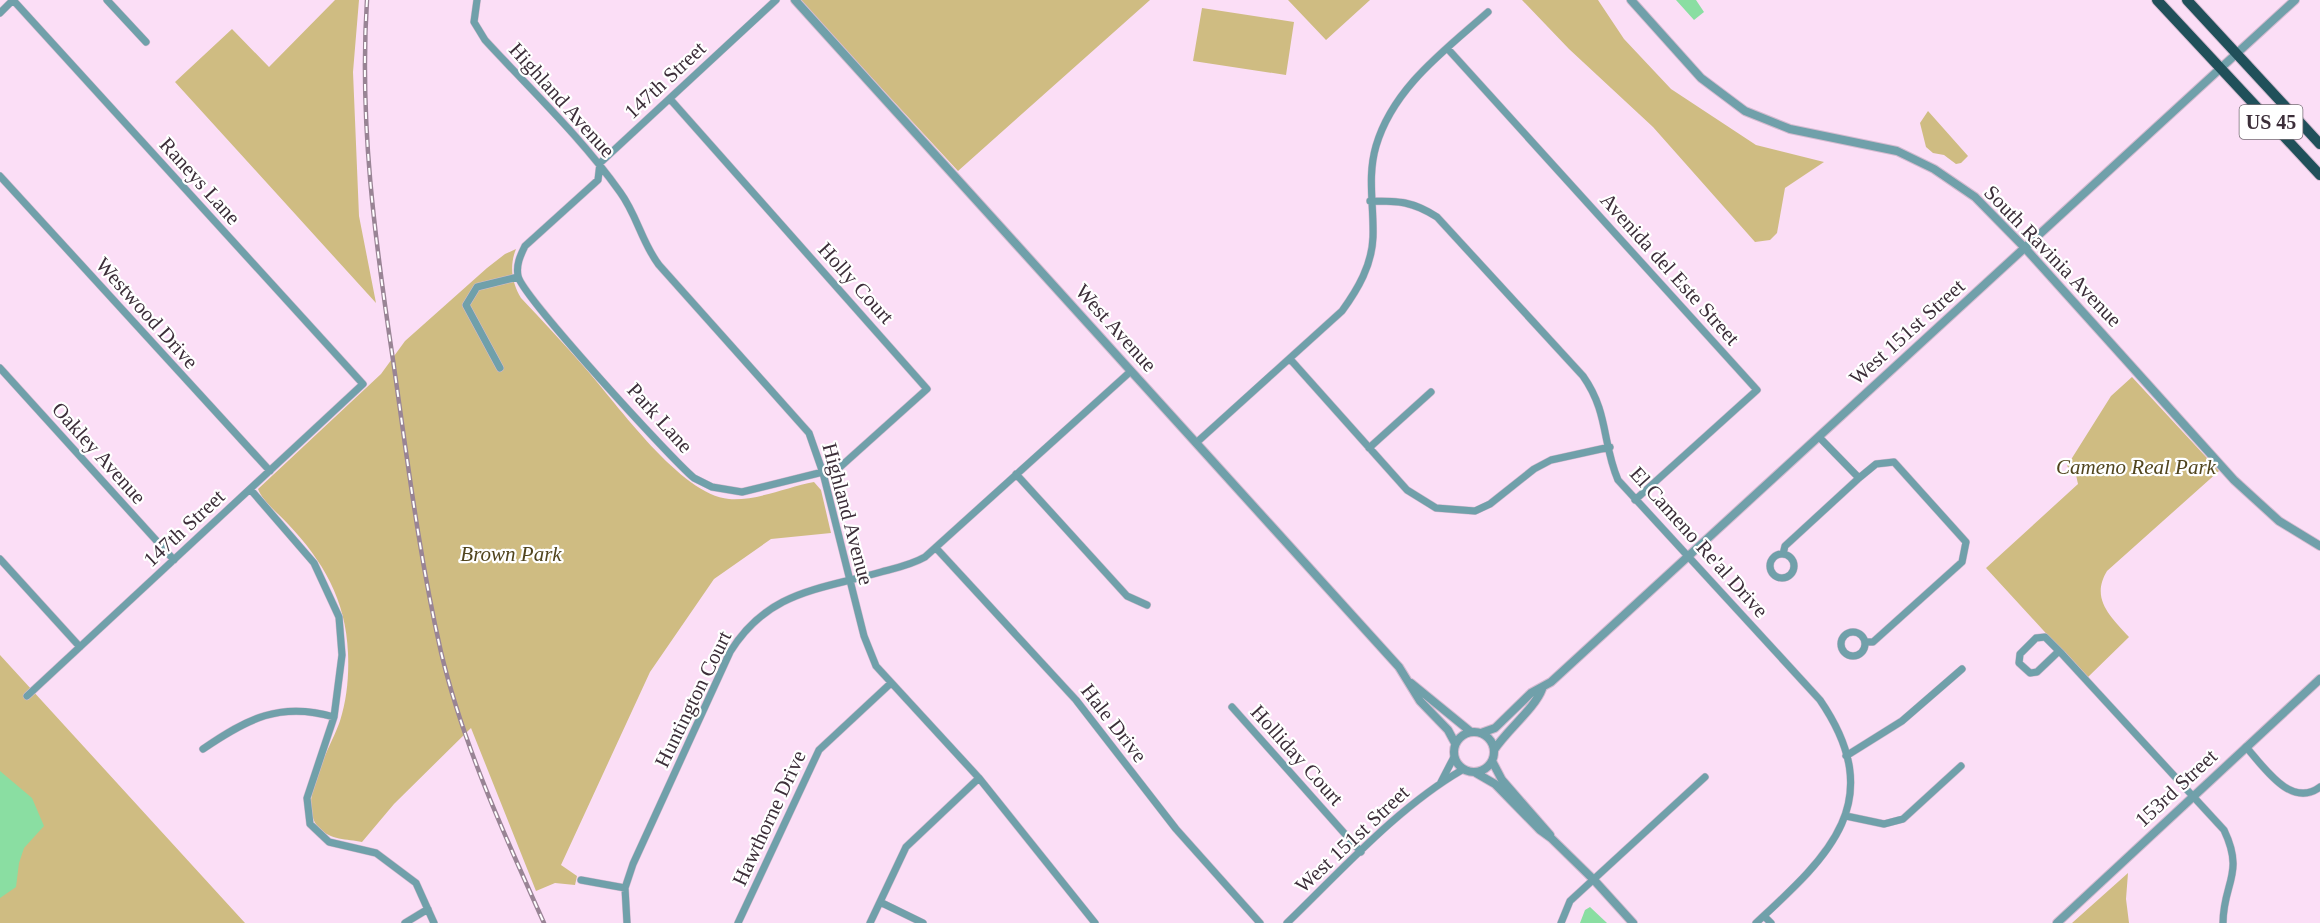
<svg xmlns="http://www.w3.org/2000/svg" width="2320" height="923" font-family="'Times New Roman',serif">
<style>
.green{fill:#cfbc82}
.water{fill:#8adea2}
.lines{fill:none;stroke-linecap:round;stroke-linejoin:round}
.minor-casing{stroke:#d5bbd0;stroke-width:8}
.tertiary-casing{stroke:#d5bbd0;stroke-width:10}
.trunk-casing{stroke:#d5bbd0;stroke-width:12}
.minor{stroke:#70a0aa;stroke-width:7}
.tertiary{stroke:#70a0aa;stroke-width:8}
.trunk{stroke:#20505a;stroke-width:10}
.rail-casing{stroke:#998495;stroke-width:4.5}
.rail{stroke:#fff;stroke-width:2;stroke-dasharray:7;stroke-linecap:butt}
.labels{text-anchor:middle;stroke-width:4.5;stroke-linejoin:round;paint-order:stroke}
.shield{fill:#fff;stroke:#766d74;stroke-width:1.5}
.shield-label{font-size:20px;font-weight:bold;fill:#3c2e39}
.street-label{font-size:21px;fill:#3c2e39;stroke:#fff}
.park-label{font-size:21px;font-style:italic;fill:#51451e;stroke:#fff}
</style>
<rect width="100%" height="100%" fill="#fbdef6"/>
<path class="green" d="M 335,0 L 359,0 L 353,72 L 359,216 L 376,303 L 175,82 L 232,29 L 269,67 Z
M 800,0 L 1150,0 L 958,171 Z
M 1288,0 L 1370,0 L 1326,40 Z
M 1522,0 L 1598,0 L 1624,39 L 1671,89 L 1756,145 L 1824,162 L 1785,188 L 1777,233 L 1770,240 L 1755,242 L 1653,127 L 1569,49 Z
M 1202,8 L 1294,22 L 1286,75 L 1193,61 Z
M 1928,111 L 1968,156 L 1961,163 L 1956,164 L 1944,155 L 1933,153 L 1926,147 L 1920,123 Z
M 516,249 C 509,266 512,283 521,298 C 543,321 565,345 586,369 C 617,404 681,495 729,499 C 757,501 787,487 814,482 L 821,490 L 831,533 L 771,539 L 714,579 L 650,672 L 561,865 L 577,876 L 575,885 L 555,883 L 536,891 L 471,728 L 394,804 L 362,842 C 347,839 330,840 319,828 C 295,802 331,748 340,721 C 347,699 349,676 348,653 C 346,600 323,561 288,524 C 279,514 263,502 258,489 L 381,374 L 405,341 L 487,268 L 505,254 Z
M 2132,377 L 2219,471 L 2107,571 C 2090,599 2111,617 2129,637 L 2087,678 L 1986,568 L 2078,484 L 2076,475 L 2067,466 L 2111,396 Z
M 0,655 L 245,923 L 0,923 Z
M 2128,873 L 2126,899 L 2129,923 L 2072,923 Z"/>
<path class="water" d="M 1676,0 L 1696,0 L 1704,12 L 1694,20 Z
M 0,771 L 32,798 L 44,826 L 24,848 L 19,863 L 16,887 L 0,898 Z
M 1590,907 L 1607,923 L 1580,923 L 1585,910 Z"/>
<g class="lines">
<g class="minor-casing">
<path id="minor" d="M 13,0 L 363,384 L 27,696
M 107,0 L 146,42
M 477,0 L 474,22 L 485,40 C 530,89 581,137 620,192 C 637,215 642,243 659,265 L 809,433 L 823,473 L 864,636 L 876,666 L 979,778 L 1095,923
M 0,13 L 13,0
M 1447,48 L 1757,390 L 1635,500
M 670,99 L 927,389 L 839,468 L 742,492 L 712,487 L 694,478 C 671,459 522,296 518,276 C 516,265 520,256 525,246 L 598,180 L 600,163 L 776,0
M 0,176 L 270,471
M 1370,201 C 1399,201 1412,201 1437,217 L 1583,376 C 1609,413 1602,443 1618,480 L 1820,700 C 1889,801 1830,855 1756,923
M 1290,359 L 1407,490 L 1436,508 L 1475,511 L 1490,504 L 1534,469 L 1551,460 L 1610,447
M 0,368 L 174,560
M 500,368 L 466,305 L 477,287 L 518,277
M 1819,437 L 1859,478 L 1876,464 L 1894,462 L 1966,542 L 1962,562 L 1873,642 L 1865,642
M 1196,443 L 1342,311 C 1358,289 1372,265 1373,237 C 1374,205 1367,177 1376,146 C 1393,88 1444,51 1488,12
M 1369,448 L 1431,392
M 1016,474 L 1127,596 L 1147,605
M 250,489 L 314,563 L 339,617 L 342,655 L 334,717 L 307,798 L 310,824 L 329,842 L 376,853 L 416,883 L 434,923
M 936,548 L 1076,700 L 1176,829 L 1260,923
M1770 566a12 12 0 1 1 24 0a12 12 0 1 1-24 0Z
M 1783,554 L 1785,546 L 1859,478
M 0,559 L 80,647
M1841 644a12 12 0 1 1 24 0a12 12 0 1 1-24 0Z
M 2059,651 L 2037,672 L 2030,673 L 2019,663 L 2020,654 L 2036,638 L 2045,637 L 2062,654 L 2224,830 C 2245,874 2223,883 2223,923
M 1232,707 L 1361,852
M 2246,747 C 2264,767 2291,809 2320,787
M 203,749 C 247,719 280,701 334,717
M 1846,756 L 1902,721 L 1962,669
M 1441,782 L 1454,757
M 1846,816 L 1884,824 L 1903,819 L 1961,766
M 581,880 L 625,888
M 880,902 L 923,923
M 1764,916 L 1771,923
M 405,923 L 428,909
M 627,923 L 625,888 L 633,864 L 730,652 C 768,591 818,590 881,572 C 896,568 911,565 925,557 L 1131,371
M 738,923 L 819,750 L 891,683
M 870,923 L 906,847 L 979,778
M 1287,923 C 1341,871 1398,807 1462,770
M 1561,923 L 1570,901 L 1705,777"/>
</g>
<g class="tertiary-casing">
<path id="tertiary" d="M 795,0 L 1399,667 L 1420,701 L 1448,730 L 1455,743
M 1631,0 L 1701,78 L 1745,111 L 1790,129 L 1897,151 L 1934,169 L 1975,197 L 2025,248 L 2234,480 L 2279,521 L 2320,546
M 1411,683 L 1471,732
M1454 752a20 20 0 1 1 40 0a20 20 0 1 1-40 0Z
M 1481,733 L 1495,728 L 1531,693 L 1551,682 L 2295,0
M 1494,750 C 1507,730 1535,708 1542,689
M 1492,761 L 1502,780 L 1550,835
M 1476,773 L 1495,784 L 1540,830 L 1551,838 L 1594,880 L 1633,923
M 2057,923 L 2320,679"/>
</g>
<g class="trunk-casing">
<path id="trunk" d="M 2157,0 L 2320,175
M 2187,0 L 2320,144"/>
</g>
<use href="#minor" class="minor"/>
<use href="#tertiary" class="tertiary"/>
<use href="#trunk" class="trunk"/>
<g class="rail-casing">
<path id="rail" d="M 367,0 C 359,122 375,240 393,360 C 407,457 419,556 441,652 C 463,745 505,836 544,923"/>
</g>
<use href="#rail" class="rail"/>
</g>
<g class="labels">
<rect class="shield" x="2239.5" y="105" width="63" height="34" rx="4.5"/>
<g class="shield-label">
<text x="2271" y="129">US 45</text>
</g>
<g class="street-label">
<text transform="translate(665 80) rotate(-43)" y="7">147th Street</text>
<text transform="translate(562 100) rotate(48)" y="7">Highland Avenue</text>
<text transform="translate(200 181) rotate(48)" y="7">Raneys Lane</text>
<text transform="translate(2053 256) rotate(46)" y="7">South Ravinia Avenue</text>
<text transform="translate(1670 269) rotate(48)" y="7">Avenida del Este Street</text>
<text transform="translate(856 283) rotate(48)" y="7">Holly Court</text>
<text transform="translate(147 313) rotate(48)" y="7">Westwood Drive</text>
<text transform="translate(1116 328) rotate(48)" y="7">West Avenue</text>
<text transform="translate(1907 332) rotate(-42)" y="7">West 151st Street</text>
<text transform="translate(660 418) rotate(48)" y="7">Park Lane</text>
<text transform="translate(99 453) rotate(48)" y="7">Oakley Avenue</text>
<text transform="translate(848 514) rotate(75)" y="7">Highland Avenue</text>
<text transform="translate(184 528) rotate(-43)" y="7">147th Street</text>
<text transform="translate(1699 542) rotate(48)" y="7">El Cameno Re'al Drive</text>
<text transform="translate(693 699) rotate(-64)" y="7">Huntington Court</text>
<text transform="translate(1114 723) rotate(52)" y="7">Hale Drive</text>
<text transform="translate(1297 755) rotate(48)" y="7">Holliday Court</text>
<text transform="translate(2176 788) rotate(-43)" y="7">153rd Street</text>
<text transform="translate(769 818) rotate(-65)" y="7">Hawthorne Drive</text>
<text transform="translate(1352 839) rotate(-43)" y="7">West 151st Street</text>
</g>
<g class="park-label">
<text x="2136" y="474">Cameno Real Park</text>
<text x="511" y="561">Brown Park</text>
</g>
</g>
</svg>
